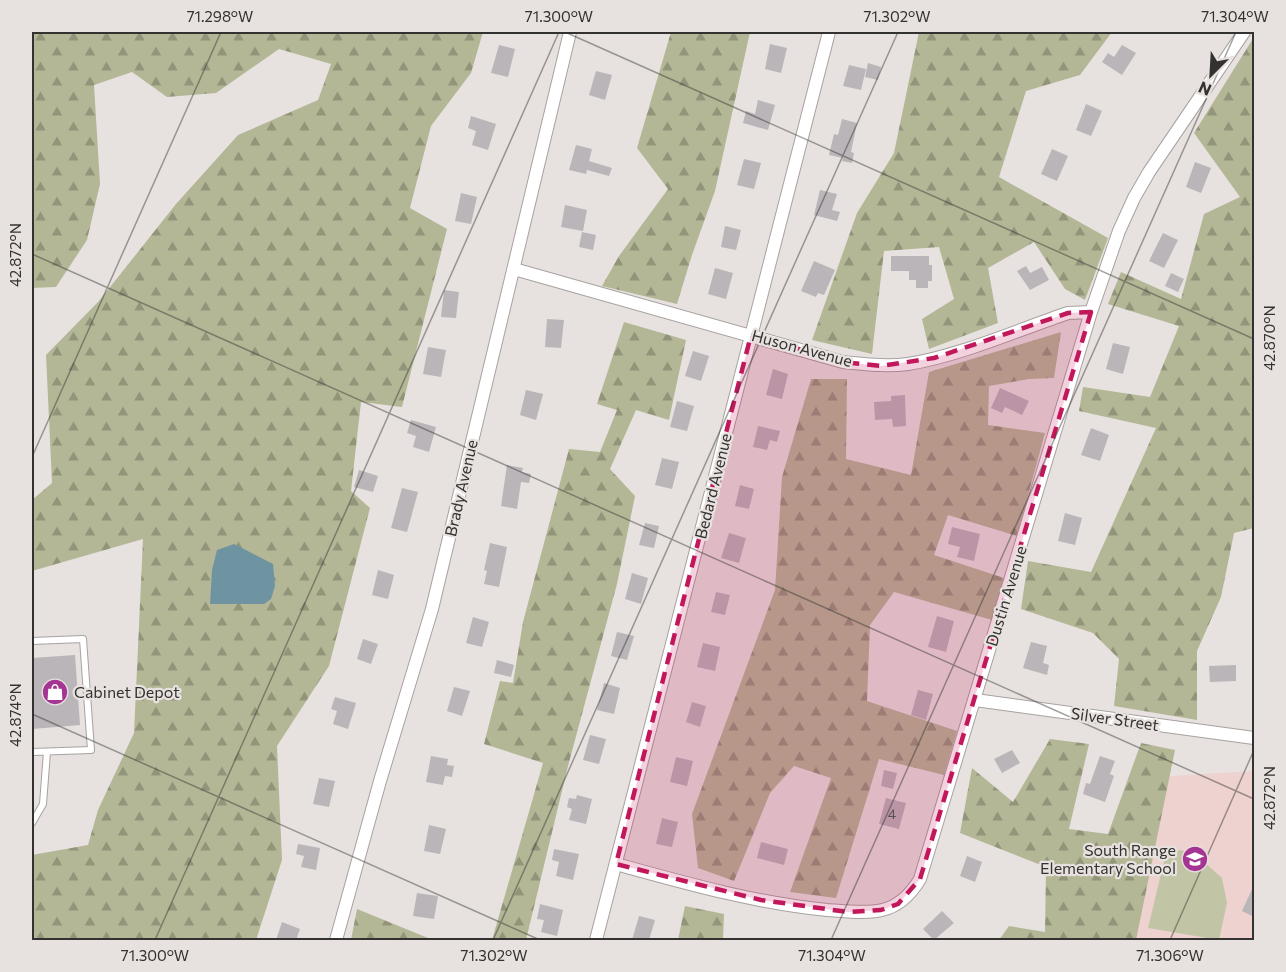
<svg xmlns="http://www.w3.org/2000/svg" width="1286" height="972" font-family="Commissioner,sans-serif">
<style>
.education{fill:#edd2d0}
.green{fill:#c2c5a5}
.forest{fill:url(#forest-firs)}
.water{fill:#6e93a1}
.building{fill:#bab5b8}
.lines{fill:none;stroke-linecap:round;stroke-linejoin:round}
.lane-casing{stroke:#a7a29f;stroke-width:8}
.street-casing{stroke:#a7a29f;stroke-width:14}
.lane{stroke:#fff;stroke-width:6}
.street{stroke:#fff;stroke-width:12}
.marked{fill:#c2185b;fill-opacity:0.2;stroke:#c2185b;stroke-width:4.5;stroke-dasharray:12 8;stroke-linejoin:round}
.ticks{fill:none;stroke:#343230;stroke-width:1.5;stroke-opacity:0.45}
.labels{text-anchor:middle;stroke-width:4.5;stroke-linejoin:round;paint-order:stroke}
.number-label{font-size:14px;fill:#565352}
.street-label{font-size:16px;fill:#343230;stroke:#e7e2df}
.poi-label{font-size:16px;fill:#343230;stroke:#e7e2df;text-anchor:start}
.neatline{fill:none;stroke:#343230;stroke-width:2}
.ticks-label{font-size:15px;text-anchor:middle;fill:#343230}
</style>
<defs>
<pattern id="forest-firs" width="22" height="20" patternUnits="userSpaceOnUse" patternTransform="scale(1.5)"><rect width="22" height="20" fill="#b4b796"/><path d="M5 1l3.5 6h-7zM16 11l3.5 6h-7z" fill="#93957b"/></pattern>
</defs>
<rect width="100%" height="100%" fill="#e7e2df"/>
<path class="education" d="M 1254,771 L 1254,940 L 1118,940 L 1154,777 Z"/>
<path class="green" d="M 1167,849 L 1185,851 L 1204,862 L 1222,878 L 1227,903 L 1219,940 L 1148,928 Z"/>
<path class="forest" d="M 32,32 L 483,32 L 471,73 L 431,126 L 410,208 L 447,229 L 402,407 L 361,402 L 351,491 L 370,508 L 329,666 L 277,746 L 282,860 L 256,940 L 32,940 L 32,855 L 88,845 L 98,810 L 134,733 L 143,539 L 32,571 L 32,500 L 52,483 L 46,355 L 99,301 L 176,204 L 238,135 L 318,100 L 331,64 L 279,49 L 216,93 L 167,97 L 132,72 L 94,85 L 100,184 L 87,240 L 56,287 L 32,288 Z
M 671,32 L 750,32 L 715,191 L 692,255 L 677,304 L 602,286 L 619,256 L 668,189 L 637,148 Z
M 919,32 L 1112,32 L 1080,75 L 1026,91 L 999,177 L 1108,238 L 1085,300 L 1065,289 L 1034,242 L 988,268 L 998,323 L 929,349 L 922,319 L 954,299 L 939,247 L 884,251 L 872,354 L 812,340 L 857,213 L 894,153 Z
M 1254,37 L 1254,528 L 1234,533 L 1221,597 L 1197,651 L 1197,720 L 1114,706 L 1119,659 L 1093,633 L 1021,609 L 1028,561 L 1091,572 L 1156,428 L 1079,411 L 1083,387 L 1150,397 L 1179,326 L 1108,304 L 1121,272 L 1181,299 L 1204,214 L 1240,197 L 1194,133 Z
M 624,322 L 686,340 L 669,420 L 636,410 L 610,469 L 635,496 L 617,584 L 568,766 L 526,940 L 492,940 L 543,763 L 484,744 L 500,681 L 513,683 L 523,622 L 569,449 L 600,452 L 617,410 L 597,404 Z
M 1061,332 L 1054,378 L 1029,379 L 989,386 L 988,425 L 1045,433 L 1017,536 L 948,515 L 934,555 L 1004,578 L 992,620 L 894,592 L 870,625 L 867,701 L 957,731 L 944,775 L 879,759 L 836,898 L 790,892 L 831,778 L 794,766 L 770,793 L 734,881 L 698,868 L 692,814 L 775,590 L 782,477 L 811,379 L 847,379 L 846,459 L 911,475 L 929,372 Z
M 1050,739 L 1089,744 L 1069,829 L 1108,834 L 1141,743 L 1175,750 L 1136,940 L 999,940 L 1009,926 L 1045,932 L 1046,867 L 960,833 L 972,768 L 1013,802 Z
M 685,906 L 724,914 L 723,940 L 678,940 Z
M 357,909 L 433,940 L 351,940 Z"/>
<path class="water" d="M 234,544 L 273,564 L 275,586 L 271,599 L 264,604 L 210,604 L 212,570 L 217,550 Z"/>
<path class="building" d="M 770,44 L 787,48 L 781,73 L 765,69 Z
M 499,45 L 515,49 L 508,77 L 491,73 Z
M 1122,45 L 1136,53 L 1122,75 L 1102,62 L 1108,53 L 1114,57 Z
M 868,63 L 881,67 L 878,80 L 865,77 Z
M 849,65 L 866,69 L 861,90 L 843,86 Z
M 596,71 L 612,75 L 605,100 L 589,95 Z
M 758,100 L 775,105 L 768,130 L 743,123 L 746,111 L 755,114 Z
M 1086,104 L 1102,111 L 1091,136 L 1076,130 Z
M 471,116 L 496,124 L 488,150 L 472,145 L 476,131 L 468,128 Z
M 842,119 L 857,123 L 851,152 L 854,153 L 852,163 L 842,161 L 843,158 L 829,155 L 834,134 L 838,135 Z
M 576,145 L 592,149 L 589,161 L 612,168 L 609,176 L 587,170 L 586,174 L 569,170 Z
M 1052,149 L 1068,156 L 1057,181 L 1041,174 Z
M 744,159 L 761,163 L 754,189 L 737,185 Z
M 1195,162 L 1211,168 L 1201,193 L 1186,187 Z
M 820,190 L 837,194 L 832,210 L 840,212 L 837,221 L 814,215 Z
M 461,193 L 477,197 L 471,224 L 455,221 Z
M 565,205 L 587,210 L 583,231 L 561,227 Z
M 725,226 L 741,230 L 736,250 L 721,247 Z
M 582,232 L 596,235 L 593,250 L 579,247 Z
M 1163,233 L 1178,240 L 1164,268 L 1149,261 Z
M 891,256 L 929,256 L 929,265 L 932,265 L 932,281 L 928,281 L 928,288 L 916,288 L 916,280 L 909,280 L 909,271 L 891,271 Z
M 814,261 L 835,270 L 824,295 L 818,293 L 816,297 L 801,291 Z
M 1026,266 L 1030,273 L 1042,267 L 1049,280 L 1030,290 L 1017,271 Z
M 715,268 L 733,273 L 726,299 L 708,294 Z
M 1171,273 L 1184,279 L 1178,292 L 1165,286 Z
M 444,290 L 459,292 L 456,318 L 441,317 Z
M 547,319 L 564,320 L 561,348 L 545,347 Z
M 1113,343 L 1130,347 L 1123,374 L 1106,369 Z
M 428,347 L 446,350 L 441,377 L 423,374 Z
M 693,351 L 709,356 L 701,381 L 685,376 Z
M 773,369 L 788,374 L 782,399 L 766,395 Z
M 1000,388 L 1029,401 L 1022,415 L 1005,407 L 1002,413 L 991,408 Z
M 526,390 L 543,394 L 536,420 L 520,415 Z
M 905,395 L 906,426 L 893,427 L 892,419 L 875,420 L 874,402 L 891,401 L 891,396 Z
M 677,401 L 694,406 L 687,431 L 670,427 Z
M 411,420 L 436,427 L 429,452 L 413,447 L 416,436 L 407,433 Z
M 758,426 L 780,431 L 777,442 L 770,440 L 767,450 L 753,447 Z
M 1091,428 L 1109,435 L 1100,461 L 1081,455 Z
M 662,458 L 679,462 L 672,489 L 655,485 Z
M 507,465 L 523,468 L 522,472 L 531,474 L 529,483 L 521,482 L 517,509 L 501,506 Z
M 359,470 L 378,476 L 373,492 L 354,487 Z
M 740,485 L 754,489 L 749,509 L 735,506 Z
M 402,488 L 418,492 L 407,532 L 391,528 Z
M 1065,513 L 1082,518 L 1075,545 L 1058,541 Z
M 645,523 L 659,526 L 654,548 L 639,545 Z
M 952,527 L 980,534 L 974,561 L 957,557 L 960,547 L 948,544 Z
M 729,533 L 746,538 L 739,563 L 721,558 Z
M 490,543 L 507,547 L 499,587 L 484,584 L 487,571 L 484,570 Z
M 378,570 L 394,575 L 388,599 L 372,595 Z
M 632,573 L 648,578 L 641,604 L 625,599 Z
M 716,592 L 730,595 L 725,615 L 711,612 Z
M 937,616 L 954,621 L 946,652 L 928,647 Z
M 473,617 L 489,622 L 482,647 L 466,643 Z
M 617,632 L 634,636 L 627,660 L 611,656 Z
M 363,639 L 378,644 L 371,664 L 357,659 Z
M 1031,642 L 1047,646 L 1043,663 L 1049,665 L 1047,675 L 1023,668 Z
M 703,643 L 720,647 L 715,671 L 697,667 Z
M 75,655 L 80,725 L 32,729 L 32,658 Z
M 497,660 L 514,665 L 511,677 L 494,673 Z
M 1236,665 L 1236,681 L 1210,682 L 1209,666 Z
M 604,683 L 620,688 L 614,714 L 597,710 Z
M 454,687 L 470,691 L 462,716 L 447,711 Z
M 918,690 L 933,694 L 926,720 L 911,715 Z
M 335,697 L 356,703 L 348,729 L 333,724 L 337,711 L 331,709 Z
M 692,702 L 706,706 L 700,727 L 686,722 Z
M 590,735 L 606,739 L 599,764 L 583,760 Z
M 1012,750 L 1020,763 L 1002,773 L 994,759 Z
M 431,756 L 448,759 L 447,765 L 454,766 L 452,777 L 445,776 L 443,785 L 426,782 Z
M 1100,756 L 1115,761 L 1110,774 L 1114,776 L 1105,802 L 1083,794 L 1086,783 L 1090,784 Z
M 676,757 L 693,761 L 687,786 L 670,782 Z
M 884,770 L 897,773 L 893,789 L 881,786 Z
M 319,778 L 335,781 L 329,807 L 313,804 Z
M 577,795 L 592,799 L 586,824 L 569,820 L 572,809 L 567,807 L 569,798 L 576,799 Z
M 886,798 L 906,803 L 899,829 L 879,824 Z
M 662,818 L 678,822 L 672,847 L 656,844 Z
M 429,825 L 446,829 L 440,854 L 424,851 Z
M 761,842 L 788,849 L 784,865 L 757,858 Z
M 298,844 L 320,848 L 316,870 L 301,867 L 304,856 L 296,854 Z
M 554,849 L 579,854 L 573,880 L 556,876 L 559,862 L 552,860 Z
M 967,856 L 982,862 L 975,882 L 960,876 Z
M 1254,885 L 1254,917 L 1242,911 Z
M 417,893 L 438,896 L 434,919 L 413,916 Z
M 540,904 L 563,910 L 557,936 L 541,932 L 544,920 L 537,919 Z
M 942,911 L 954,923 L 934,940 L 923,929 Z
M 639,916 L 655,920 L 649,940 L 632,940 Z
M 282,922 L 300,929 L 296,940 L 276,940 Z"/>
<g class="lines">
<g class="lane-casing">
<path id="lane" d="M 32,641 L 83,639 L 91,750 L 32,752
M 32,823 L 43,804 L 47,752"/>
</g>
<g class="street-casing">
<path id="street" d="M 514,269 L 843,362 C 865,364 886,367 908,364 C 959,356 1018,330 1068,313 L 1091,312
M 975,700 L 1254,738
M 616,864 C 685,883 755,903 827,910 C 844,911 865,914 882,910 C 900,906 911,894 920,879 L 1091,312 L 1119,231 L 1134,198 L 1149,172 L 1244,32
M 336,940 L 380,781 L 432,609 L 570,32
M 596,940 L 829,32"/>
</g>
<use href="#lane" class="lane"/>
<use href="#street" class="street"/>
</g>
<path class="marked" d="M 1091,312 L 920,879 L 898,904 L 881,910 L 848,912 L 761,900 L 616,864 L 751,335 L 843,362 L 881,366 L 934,358 L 1068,313 Z"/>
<path class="ticks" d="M 565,32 L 1254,339M 32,254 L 1254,799M 32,457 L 221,32M 32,714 L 540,940M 155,940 L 559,32M 493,940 L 898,32M 831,940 L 1236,32M 1170,940 L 1254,750"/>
<defs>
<g id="shop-disc" transform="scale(1.35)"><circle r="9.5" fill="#a53592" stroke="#e7e2df"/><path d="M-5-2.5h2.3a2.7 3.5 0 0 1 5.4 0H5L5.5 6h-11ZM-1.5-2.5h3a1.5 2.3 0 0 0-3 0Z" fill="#fff"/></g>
<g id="school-disc" transform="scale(1.35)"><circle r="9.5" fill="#a53592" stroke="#e7e2df"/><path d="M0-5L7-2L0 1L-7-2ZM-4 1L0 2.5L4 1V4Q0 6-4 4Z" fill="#fff"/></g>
</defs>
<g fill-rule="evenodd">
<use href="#shop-disc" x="55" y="692"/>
<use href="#school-disc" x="1195" y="859"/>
</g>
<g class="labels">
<g class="number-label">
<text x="892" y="819">4</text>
</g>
<g class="street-label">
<text transform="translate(802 348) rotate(15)" y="6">Huson Avenue</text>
<text transform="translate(713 486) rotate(-76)" y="6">Bedard Avenue</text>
<text transform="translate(461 488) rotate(-77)" y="6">Brady Avenue</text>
<text transform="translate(1006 596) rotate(-73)" y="6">Dustin Avenue</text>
<text transform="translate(1115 719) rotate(8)" y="6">Silver Street</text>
</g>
<g class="poi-label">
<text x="74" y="698">Cabinet Depot</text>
<text x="1176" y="856" text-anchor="end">South Range<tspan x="1176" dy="18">Elementary School</tspan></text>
</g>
</g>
<rect width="1286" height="972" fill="none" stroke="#e7e2df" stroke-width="66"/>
<g transform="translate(1211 75) rotate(204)" stroke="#e7e2df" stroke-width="4.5" paint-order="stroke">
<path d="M0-4.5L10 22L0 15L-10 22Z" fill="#343230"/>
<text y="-9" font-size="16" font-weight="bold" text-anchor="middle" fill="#343230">N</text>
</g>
<rect x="33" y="33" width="1220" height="906" class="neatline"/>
<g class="ticks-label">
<text x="220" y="22">71.298°W</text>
<text x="559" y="22">71.300°W</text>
<text x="897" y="22">71.302°W</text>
<text x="1235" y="22">71.304°W</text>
<text transform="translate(16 255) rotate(-90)" y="5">42.872°N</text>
<text transform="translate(1270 338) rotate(-90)" y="5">42.870°N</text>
<text transform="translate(16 715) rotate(-90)" y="5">42.874°N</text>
<text transform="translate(1270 798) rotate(-90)" y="5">42.872°N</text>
<text x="155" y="961">71.300°W</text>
<text x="494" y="961">71.302°W</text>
<text x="832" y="961">71.304°W</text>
<text x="1170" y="961">71.306°W</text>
</g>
</svg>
